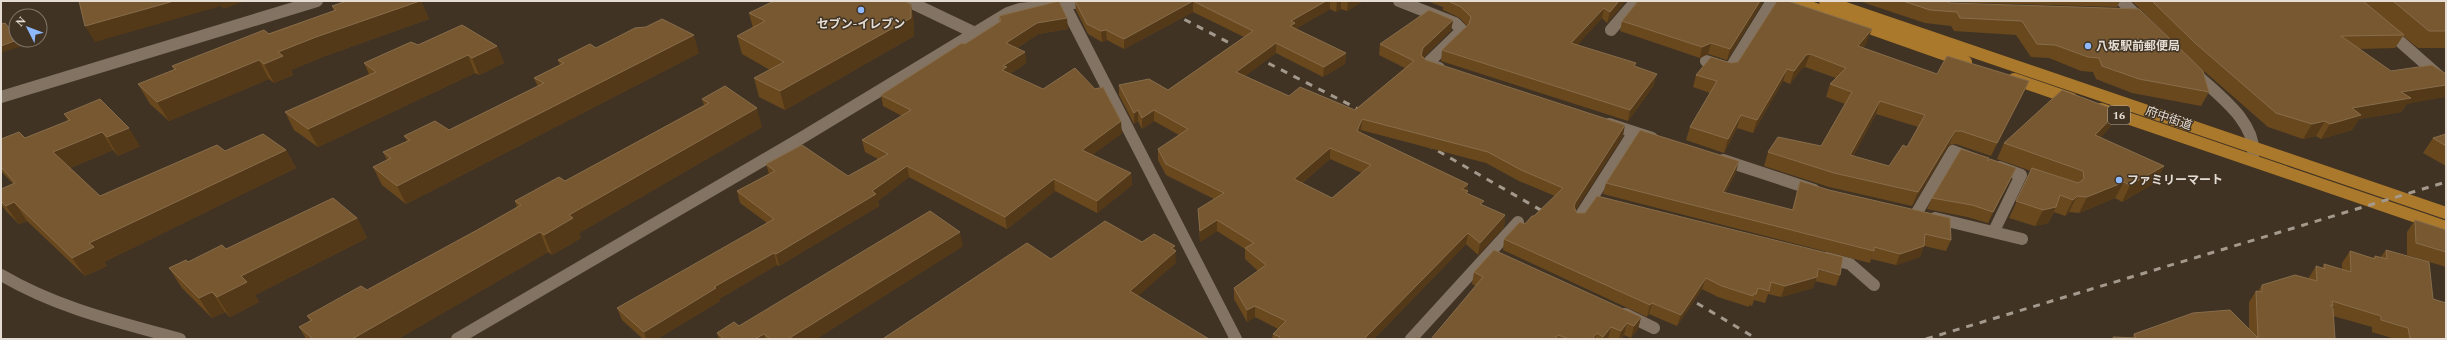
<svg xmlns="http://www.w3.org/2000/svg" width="2447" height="340" font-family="Spectral,'Noto Sans JP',serif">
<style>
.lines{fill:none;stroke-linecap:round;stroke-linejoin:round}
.street{stroke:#827363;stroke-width:12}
.secondary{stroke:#827363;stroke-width:12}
.primary{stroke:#ab792b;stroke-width:12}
.rail{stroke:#a3998d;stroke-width:3;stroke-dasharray:7 7;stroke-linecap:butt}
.wall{fill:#69481e;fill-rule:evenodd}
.shaded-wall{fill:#533918}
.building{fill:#775831;stroke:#886d4b;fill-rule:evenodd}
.poi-dot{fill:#8eb9fd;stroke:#403324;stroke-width:1.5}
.labels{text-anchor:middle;stroke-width:3;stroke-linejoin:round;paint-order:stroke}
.shield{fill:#403324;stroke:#b4aa9f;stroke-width:1}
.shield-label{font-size:11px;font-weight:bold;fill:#e5ddd4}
.poi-label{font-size:12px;font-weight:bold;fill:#e5ddd4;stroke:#403324;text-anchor:start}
.street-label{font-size:12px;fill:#e5ddd4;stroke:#403324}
</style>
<rect width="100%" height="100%" fill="#403324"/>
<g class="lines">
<path class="street" d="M 1399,1 L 1455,23 L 1462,30 L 1427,64 L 1439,68
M 2122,1 L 2141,20
M 1064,4 L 1236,339
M 1611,30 L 1636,1
M 2388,31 L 2446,82
M 1706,61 L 1730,69 L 1772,1
M 2197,75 C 2219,96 2257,122 2253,156
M 1,97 L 317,1
M 1609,124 L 1652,138
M 1723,160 L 1814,190
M 1916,214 L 1953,151 L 1974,159
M 1579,218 L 1634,132
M 1935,218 L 2022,239
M 1994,231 L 2021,175 L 1999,167
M 1827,258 L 1850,264 L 1874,285
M 1,275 C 57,308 118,322 180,339
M 1625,314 L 1654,328
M 1411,339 L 1518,222"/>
<path class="secondary" d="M 908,1 L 975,33
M 457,339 L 803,137 L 1008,13 L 1020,9 L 1092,1"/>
<path class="primary" d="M 1793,1 L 1966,62
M 1825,1 L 2446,213
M 2014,79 L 2072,99
M 2101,109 L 2446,227"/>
<path class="rail" d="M 1172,13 L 1243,50
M 1256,57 L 1366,113
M 1426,144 L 1551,216
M 1685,296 L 1757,339
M 1926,339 L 2446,182"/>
</g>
<path class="wall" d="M 347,1 L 421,1 L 429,19 L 325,56 L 291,70 L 293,75 L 274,83 L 269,79 L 169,121 L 150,104 L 138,84 L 174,70 L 172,66 L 334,11 L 332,6 Z
M 1075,1 L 1363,1 L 1347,11 L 1341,9 L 1336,12 L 1330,9 L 1295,29 L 1346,53 L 1345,64 L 1323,77 L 1276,53 L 1245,76 L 1289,96 L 1355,110 L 1405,68 L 1379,55 L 1380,44 L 1453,20 L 1451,30 L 1423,58 L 1426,60 L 1623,136 L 1575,210 L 1577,213 L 1840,275 L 1836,286 L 1815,281 L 1813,288 L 1781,297 L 1768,294 L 1765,303 L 1754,300 L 1752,306 L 1749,305 L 1749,307 L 1718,297 L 1702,289 L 1677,326 L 1649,314 L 1647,317 L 1503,250 L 1504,239 L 1534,216 L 1555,196 L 1519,181 L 1486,163 L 1361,130 L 1360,132 L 1468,184 L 1467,191 L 1468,191 L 1467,194 L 1483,206 L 1505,215 L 1504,227 L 1478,255 L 1466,244 L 1374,339 L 1272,339 L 1273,334 L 1278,329 L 1255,317 L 1247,322 L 1234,299 L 1234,288 L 1258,271 L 1245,259 L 1245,249 L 1217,231 L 1200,242 L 1198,209 L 1214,199 L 1166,175 L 1158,160 L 1158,149 L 1179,135 L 1154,121 L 1142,129 L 1138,121 L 1134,124 L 1119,95 L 1119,85 L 1168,90 L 1244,37 L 1193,12 L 1124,49 L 1107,40 L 1102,42 L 1088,34 L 1076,10 ZM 1330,159 L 1362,173 L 1332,198 L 1302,183 Z
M 1427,1 L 1626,1 L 1607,23 L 1602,18 L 1577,45 L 1635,66 L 1654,85 L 1628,121 L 1441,61 L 1442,50 L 1467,26 L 1460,18 L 1443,10 L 1443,7 Z
M 1638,1 L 1762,1 L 1761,5 L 1727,60 L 1708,54 L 1700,58 L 1620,31 L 1622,21 Z
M 1859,1 L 2120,1 L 2117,7 L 1946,2 L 1950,3 L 2139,9 L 2209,92 L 2201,106 L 2132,93 L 2096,79 L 2093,72 L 2081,71 L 2049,58 L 2031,57 L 2016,35 L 1954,31 L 1951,26 L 1925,23 Z
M 2132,1 L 2446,1 L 2446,48 L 2418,48 L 2403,36 L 2395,48 L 2359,49 L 2407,104 L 2401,112 L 2359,119 L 2352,130 L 2321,139 L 2316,136 L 2303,139 L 2268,127 L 2188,57 Z
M 749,13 L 914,22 L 914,36 L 785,110 L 759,97 L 754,78 L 770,70 L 742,54 L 737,36 L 753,28 Z
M 999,16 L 1068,29 L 1038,34 L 1017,48 L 1025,52 L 1026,63 L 1010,74 L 1122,133 L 1092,155 L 1131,173 L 1132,185 L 1097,213 L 1055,191 L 1007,229 L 909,177 L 878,201 L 879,206 L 779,266 L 777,265 L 719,299 L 720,301 L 657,339 L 643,339 L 622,320 L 617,308 L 767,223 L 740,203 L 737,191 L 769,174 L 766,164 L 848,176 L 878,159 L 865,152 L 862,140 L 902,116 L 883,106 L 881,95 L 965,44 L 1000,22 Z
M 1867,42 L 1863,48 L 1937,74 L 2029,81 L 2023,94 L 1991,156 L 1956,144 L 1949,145 L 1912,206 L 1829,187 L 1764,166 L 1768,152 L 1821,146 L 1845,104 L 1826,97 L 1830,84 L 1836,78 L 1805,67 L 1802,68 L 1790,84 L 1783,81 L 1753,133 L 1737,128 L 1724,153 L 1686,140 L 1690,127 L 1710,93 L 1693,87 L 1696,75 L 1731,63 ZM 1876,114 L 1918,127 L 1907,147 L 1889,166 L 1853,156 Z
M 418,45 L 497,46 L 504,63 L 479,75 L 475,73 L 318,147 L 294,130 L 285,112 L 369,74 L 364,63 Z
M 596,48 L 699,53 L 406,204 L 382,185 L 373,167 L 387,160 L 383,152 L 407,141 L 404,136 L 449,130 L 538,87 L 534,78 L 560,65 L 558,60 Z
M 702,99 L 762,127 L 579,233 L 581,238 L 552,255 L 548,252 L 398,339 L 306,339 L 299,327 L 310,321 L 307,316 L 367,290 L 517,208 L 515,201 L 565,181 L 704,105 Z
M 2118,111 L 2110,127 L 2100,138 L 2164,166 L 2156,182 L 2122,202 L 2115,198 L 2079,213 L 2069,212 L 2065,216 L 2054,212 L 2048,223 L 2035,226 L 2009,218 L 2031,171 L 1997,159 L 2004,143 Z
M 64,114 L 140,146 L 118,156 L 113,150 L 70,168 L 100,196 L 225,151 L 286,150 L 296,168 L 104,262 L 107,266 L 85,276 L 27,221 L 19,224 L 6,211 L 1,204 L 1,189 L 13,184 L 1,171 L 1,139 L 25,138 L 68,121 Z
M 2446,134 L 2446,166 L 2423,153 L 2433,138 Z
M 1988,161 L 2016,168 L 1988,223 L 1967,217 L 1927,209 L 1932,198 Z
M 1736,172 L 1725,193 L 1792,210 L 1800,181 L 1951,240 L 1946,251 L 1924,246 L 1920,257 L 1896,265 L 1871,259 L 1870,263 L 1603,194 L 1606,183 Z
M 357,218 L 367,238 L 255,295 L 259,302 L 230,317 L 225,312 L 212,318 L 182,288 L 169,268 L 226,249 Z
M 2415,220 L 2446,230 L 2446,267 L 2407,255 L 2407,232 Z
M 963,246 L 816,339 L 719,339 L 717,333 L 739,326 Z
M 2386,250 L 2433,299 L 2446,339 L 2395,339 L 2372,332 L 2372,327 L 2333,316 L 2335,339 L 2112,339 L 2113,337 L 2132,338 L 2134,334 L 2249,329 L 2249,302 L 2256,291 L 2258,291 L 2262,285 L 2308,279 L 2316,266 L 2322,268 L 2324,264 L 2342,269 L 2342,263 L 2350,251 L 2373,258 L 2375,256 L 2380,258 Z
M 1474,272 L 1641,317 L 1638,329 L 1631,338 L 1624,335 L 1621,339 L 1431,339 L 1476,286 L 1472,284 Z"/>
<path class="shaded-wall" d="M 174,1 L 218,1 L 221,6 L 95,42 L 85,26 Z
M 218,1 L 246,1 L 223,9 Z
M 420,1 L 421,1 L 429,19 L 325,56 L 291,70 L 293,75 L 274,83 L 264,64 L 278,52 L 316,37 Z
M 1193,1 L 1193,12 L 1124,49 L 1124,39 Z
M 1326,1 L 1330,1 L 1330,9 L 1295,29 L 1290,26 L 1291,21 Z
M 1337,1 L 1341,1 L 1341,9 L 1336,12 Z
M 1348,1 L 1363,1 L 1347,11 Z
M 1619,1 L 1626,1 L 1607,23 L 1610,12 Z
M 1760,1 L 1762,1 L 1761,5 L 1727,60 L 1730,49 Z
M 911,4 L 914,22 L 914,36 L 785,110 L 780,91 Z
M 1604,8 L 1602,18 L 1569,54 L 1571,43 Z
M 1067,18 L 1068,29 L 1038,34 L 1007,54 L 1006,43 L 1037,23 Z
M 1453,20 L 1451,30 L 1422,59 L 1421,55 L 1423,48 Z
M 1872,29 L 1867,42 L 1854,59 L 1858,46 Z
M 1106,30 L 1107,40 L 1102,42 L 1101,31 Z
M 694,35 L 699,53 L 406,204 L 397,186 Z
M 17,40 L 19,40 L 22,46 L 1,53 L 1,46 Z
M 1276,43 L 1276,53 L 1236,83 L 1236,72 Z
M 1711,43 L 1708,54 L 1700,58 L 1702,47 Z
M 497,46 L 504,63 L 479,75 L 472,58 Z
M 1025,52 L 1026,63 L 1008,75 L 1002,70 L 1003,66 Z
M 1346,53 L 1345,64 L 1323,77 L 1324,67 Z
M 1810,54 L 1805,67 L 1802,68 L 1790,84 L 1794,71 L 1806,55 Z
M 468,55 L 475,73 L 318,147 L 308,129 Z
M 259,60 L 269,79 L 169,121 L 157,102 Z
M 1787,69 L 1783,81 L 1753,133 L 1757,120 Z
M 1657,74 L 1654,85 L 1628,121 L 1630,110 Z
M 2029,81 L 2023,94 L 1991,156 L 1997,143 Z
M 2446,85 L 2446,97 L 2407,104 L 2401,112 L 2359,119 L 2352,130 L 2321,139 L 2330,124 L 2352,108 L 2401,92 Z
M 1880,101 L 1876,114 L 1846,168 L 1850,155 Z
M 757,108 L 762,127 L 579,233 L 581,238 L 552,255 L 544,235 L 569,215 Z
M 1138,110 L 1138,121 L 1134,124 L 1134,113 Z
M 1154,110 L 1154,121 L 1142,129 L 1142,118 Z
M 2118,111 L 2110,127 L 2087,151 L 2095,135 Z
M 1741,115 L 1737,128 L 1724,153 L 1728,139 Z
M 1362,119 L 1361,130 L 1356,142 L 1357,131 Z
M 1121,121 L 1122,133 L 1083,162 L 1082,150 Z
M 2325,121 L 2316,136 L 2303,139 L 2312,124 Z
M 1625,125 L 1623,136 L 1573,214 L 1575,203 Z
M 129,128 L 140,146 L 118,156 L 107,137 Z
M 1955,131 L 1949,145 L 1912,206 L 1918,192 Z
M 102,132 L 113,150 L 65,170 L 53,152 Z
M 1330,148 L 1330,159 L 1293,190 L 1294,179 Z
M 286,150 L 296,168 L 104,262 L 107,266 L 85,276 L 72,258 L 89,243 Z
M 1739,161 L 1736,172 L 1719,203 L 1723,192 Z
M 907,166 L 909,177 L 878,201 L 879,206 L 779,266 L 776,254 L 872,191 Z
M 2164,166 L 2156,182 L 2122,202 L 2130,185 Z
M 2016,168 L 2011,179 L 1988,223 L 1993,212 Z
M 1131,173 L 1132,185 L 1097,213 L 1097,201 Z
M 1054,179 L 1055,191 L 1007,229 L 1005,217 Z
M 2124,182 L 2115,198 L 2079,213 L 2087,197 Z
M 1468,184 L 1466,193 L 1468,191 L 1466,203 L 1462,189 Z
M 2077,196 L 2069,212 L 2065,216 L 2073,200 Z
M 14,202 L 27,221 L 19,224 L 6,206 Z
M 2056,207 L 2048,223 L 2035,226 L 2043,210 Z
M 1505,215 L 1504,227 L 1478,255 L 1480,243 Z
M 357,218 L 367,238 L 255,295 L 259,302 L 230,317 L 217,297 L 241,276 Z
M 1217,220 L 1217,231 L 1200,242 L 1200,231 Z
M 540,232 L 548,252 L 398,339 L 352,339 Z
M 960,232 L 963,246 L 816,339 L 788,339 Z
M 1468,233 L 1466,244 L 1374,339 L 1364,339 Z
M 1175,246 L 1176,263 L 1130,303 L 1130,291 L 1171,248 Z
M 1924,246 L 1920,257 L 1896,265 L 1900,254 Z
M 774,253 L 777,265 L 719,299 L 720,301 L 657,339 L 646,339 L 644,332 L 714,287 Z
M 1817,277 L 1813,288 L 1781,297 L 1785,286 Z
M 1706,278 L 1702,289 L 1677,326 L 1681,315 Z
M 212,292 L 225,312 L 212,318 L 199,298 Z
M 1652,303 L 1649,314 L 1647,317 L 1650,305 Z
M 1255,306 L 1255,317 L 1247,322 L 1247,310 Z
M 1641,317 L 1638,329 L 1631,338 L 1634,326 Z
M 1627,323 L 1624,335 L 1621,339 L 1619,339 L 1621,331 Z
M 1611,327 L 1608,339 L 1603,339 L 1603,337 Z
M 1597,333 L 1595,339 L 1592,339 Z
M 764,334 L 765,339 L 755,339 Z"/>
<path class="building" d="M 79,1 L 174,1 L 85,26 Z
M 347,1 L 420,1 L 316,37 L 278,52 L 283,56 L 264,64 L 259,60 L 157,102 L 138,84 L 176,69 L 172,66 L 264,30 L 269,34 L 336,10 L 332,6 Z
M 774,1 L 904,1 L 911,4 L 911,18 L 780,91 L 754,78 L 784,62 L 737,36 L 765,21 L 749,13 Z
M 1059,1 L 1067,18 L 1037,23 L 1006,43 L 1025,52 L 1003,66 L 1007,67 L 1002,70 L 1043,89 L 1075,68 L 1095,89 L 1103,87 L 1121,121 L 1082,150 L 1131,173 L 1097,201 L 1054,179 L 1005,217 L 907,166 L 872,191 L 876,194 L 776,254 L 774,253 L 714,287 L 716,288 L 644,332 L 617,308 L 774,219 L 737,191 L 775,171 L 766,164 L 802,145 L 848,176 L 888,154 L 862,140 L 911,110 L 881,95 L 962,43 L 965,44 L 1001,21 L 999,16 Z
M 1075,1 L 1326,1 L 1291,21 L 1295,23 L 1290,26 L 1346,53 L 1324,67 L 1276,43 L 1236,72 L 1289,96 L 1300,87 L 1355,110 L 1414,61 L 1380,44 L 1429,10 L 1453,20 L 1423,48 L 1421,55 L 1426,60 L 1625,125 L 1575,203 L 1574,207 L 1577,213 L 1585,213 L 1597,196 L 1843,257 L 1840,275 L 1818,269 L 1817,277 L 1785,286 L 1771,282 L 1769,291 L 1758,288 L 1756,294 L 1753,294 L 1753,296 L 1722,286 L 1706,278 L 1681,315 L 1652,303 L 1650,305 L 1504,239 L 1520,222 L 1525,224 L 1532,216 L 1534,216 L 1563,188 L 1521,170 L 1488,152 L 1362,119 L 1357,131 L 1468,184 L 1462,189 L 1468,191 L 1466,193 L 1484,201 L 1480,204 L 1505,215 L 1480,243 L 1468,233 L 1364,339 L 1279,339 L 1280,337 L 1273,334 L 1286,321 L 1255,306 L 1247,310 L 1234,288 L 1266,265 L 1245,248 L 1254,243 L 1217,220 L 1200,231 L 1198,209 L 1224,193 L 1166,164 L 1158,149 L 1188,129 L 1154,110 L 1142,118 L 1138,110 L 1134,113 L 1119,85 L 1149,79 L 1168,90 L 1253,31 L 1193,1 L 1124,39 L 1106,30 L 1101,31 L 1087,24 ZM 1330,148 L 1371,165 L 1332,198 L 1294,179 Z
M 1448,1 L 1619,1 L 1610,12 L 1604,8 L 1571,43 L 1636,63 L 1634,66 L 1657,74 L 1630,110 L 1442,50 L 1469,24 L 1471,17 L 1461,7 Z
M 1638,1 L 1760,1 L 1730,49 L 1711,43 L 1702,47 L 1622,21 Z
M 1777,1 L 1788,1 L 1872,29 L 1858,46 L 1937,74 L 1947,56 L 2029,81 L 1997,143 L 1961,131 L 1955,131 L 1918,192 L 1834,173 L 1768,152 L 1778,137 L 1821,146 L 1852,92 L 1830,84 L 1846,68 L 1810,54 L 1806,55 L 1794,71 L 1787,69 L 1757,120 L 1741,115 L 1728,139 L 1690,127 L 1717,81 L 1696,75 L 1711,57 L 1731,63 L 1738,62 ZM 1880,101 L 1925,115 L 1907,147 L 1903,145 L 1889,166 L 1850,155 Z
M 1903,1 L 1946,1 L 1950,3 L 2139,9 L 2203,71 L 2209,92 L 2139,79 L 2102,66 L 2099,58 L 2088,57 L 2055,45 L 2037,44 L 2022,21 L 1960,18 L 1957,12 L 1930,10 Z
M 2152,1 L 2363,1 L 2404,35 L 2341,36 L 2391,71 L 2432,65 L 2446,74 L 2446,85 L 2401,92 L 2411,98 L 2352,108 L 2361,115 L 2330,124 L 2325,121 L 2312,124 L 2276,113 L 2195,43 Z
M 2393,1 L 2446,1 L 2446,31 L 2429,31 Z
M 662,19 L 694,35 L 397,186 L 373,167 L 391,158 L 383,152 L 410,140 L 404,136 L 435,121 L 449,130 L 544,83 L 534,78 L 564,63 L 558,60 L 590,44 L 596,48 L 635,28 L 646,27 Z
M 5,23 L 16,36 L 16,40 L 17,40 L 1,46 L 1,24 Z
M 462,25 L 497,46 L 472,58 L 468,55 L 308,129 L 285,112 L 376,72 L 364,63 L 411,42 L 418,45 Z
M 725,86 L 757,108 L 569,215 L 573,218 L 544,235 L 540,232 L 352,339 L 313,339 L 299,327 L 312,320 L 307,316 L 361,286 L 367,290 L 479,229 L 521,205 L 515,201 L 559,177 L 565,181 L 709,103 L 702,99 Z
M 2062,90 L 2118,111 L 2095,135 L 2164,166 L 2130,185 L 2124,182 L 2087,197 L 2077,196 L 2073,200 L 2060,195 L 2056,207 L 2043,210 L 2016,201 L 2032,168 L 2078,183 L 2084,179 L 2083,171 L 2004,143 Z
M 100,99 L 129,128 L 107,137 L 102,132 L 53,152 L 100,196 L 217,145 L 225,151 L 263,134 L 286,150 L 89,243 L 94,247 L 72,258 L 14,202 L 6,206 L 1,201 L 1,189 L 15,183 L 1,167 L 1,139 L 19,132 L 25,138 L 70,120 L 64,114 Z
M 1640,130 L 1739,161 L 1723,192 L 1793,210 L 1800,181 L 1829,190 L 1950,218 L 1951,240 L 1925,234 L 1924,246 L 1900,254 L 1874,247 L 1874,251 L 1606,183 Z
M 2446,134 L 2446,146 L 2433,138 Z
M 1961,149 L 1989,158 L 1987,161 L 1990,159 L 2016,168 L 1993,212 L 1972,205 L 1932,198 Z
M 333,198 L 357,218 L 241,276 L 247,282 L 217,297 L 212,292 L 199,298 L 169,268 L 186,260 L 188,262 L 222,245 L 226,249 Z
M 930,211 L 960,232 L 788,339 L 770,339 L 764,334 L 755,339 L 724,339 L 717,333 L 734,322 L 739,326 Z
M 2415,220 L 2446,230 L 2446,252 L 2416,243 Z
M 1105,221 L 1142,242 L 1154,234 L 1175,246 L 1171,248 L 1176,251 L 1130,291 L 1209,339 L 885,339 L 884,338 L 1027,243 L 1051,259 Z
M 1494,250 L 1641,317 L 1634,326 L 1627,323 L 1621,331 L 1611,327 L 1603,337 L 1597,333 L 1592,339 L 1589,339 L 1586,338 L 1585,339 L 1569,339 L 1558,335 L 1555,339 L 1431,339 L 1483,277 L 1474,272 Z
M 2386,250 L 2429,262 L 2433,299 L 2446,303 L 2446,339 L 2415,339 L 2410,338 L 2408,328 L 2381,320 L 2381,316 L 2332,301 L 2333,306 L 2330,305 L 2333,309 L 2335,339 L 2114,339 L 2113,337 L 2136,338 L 2134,334 L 2193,313 L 2230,310 L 2258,338 L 2256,291 L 2262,292 L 2262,285 L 2295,275 L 2317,281 L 2316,266 L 2325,269 L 2324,264 L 2351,272 L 2350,251 L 2375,259 L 2375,256 L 2387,259 Z
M 1416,337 L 1422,339 L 1414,339 Z"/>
<g class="poi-dot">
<circle cx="861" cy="10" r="4"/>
<circle cx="2088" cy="46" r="4"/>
<circle cx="2119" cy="180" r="4"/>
</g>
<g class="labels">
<rect class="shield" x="2108" y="106" width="22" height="18" rx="3"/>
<g class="shield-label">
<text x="2119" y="119">16</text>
</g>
<g class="poi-label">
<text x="861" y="28" text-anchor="middle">セブン-イレブン</text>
<text x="2096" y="50">八坂駅前郵便局</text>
<text x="2127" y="184">ファミリーマート</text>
</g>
<g class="street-label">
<text transform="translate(2169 118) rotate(19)" y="4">府中街道</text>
</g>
</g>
<rect width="2447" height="340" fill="none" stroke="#e5ddd4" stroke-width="4"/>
<g transform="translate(28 28) rotate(312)"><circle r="19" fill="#403324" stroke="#82776a"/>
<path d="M0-3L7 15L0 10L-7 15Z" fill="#8eb9fd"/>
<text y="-6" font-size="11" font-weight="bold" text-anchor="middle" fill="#e5ddd4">N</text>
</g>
</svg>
